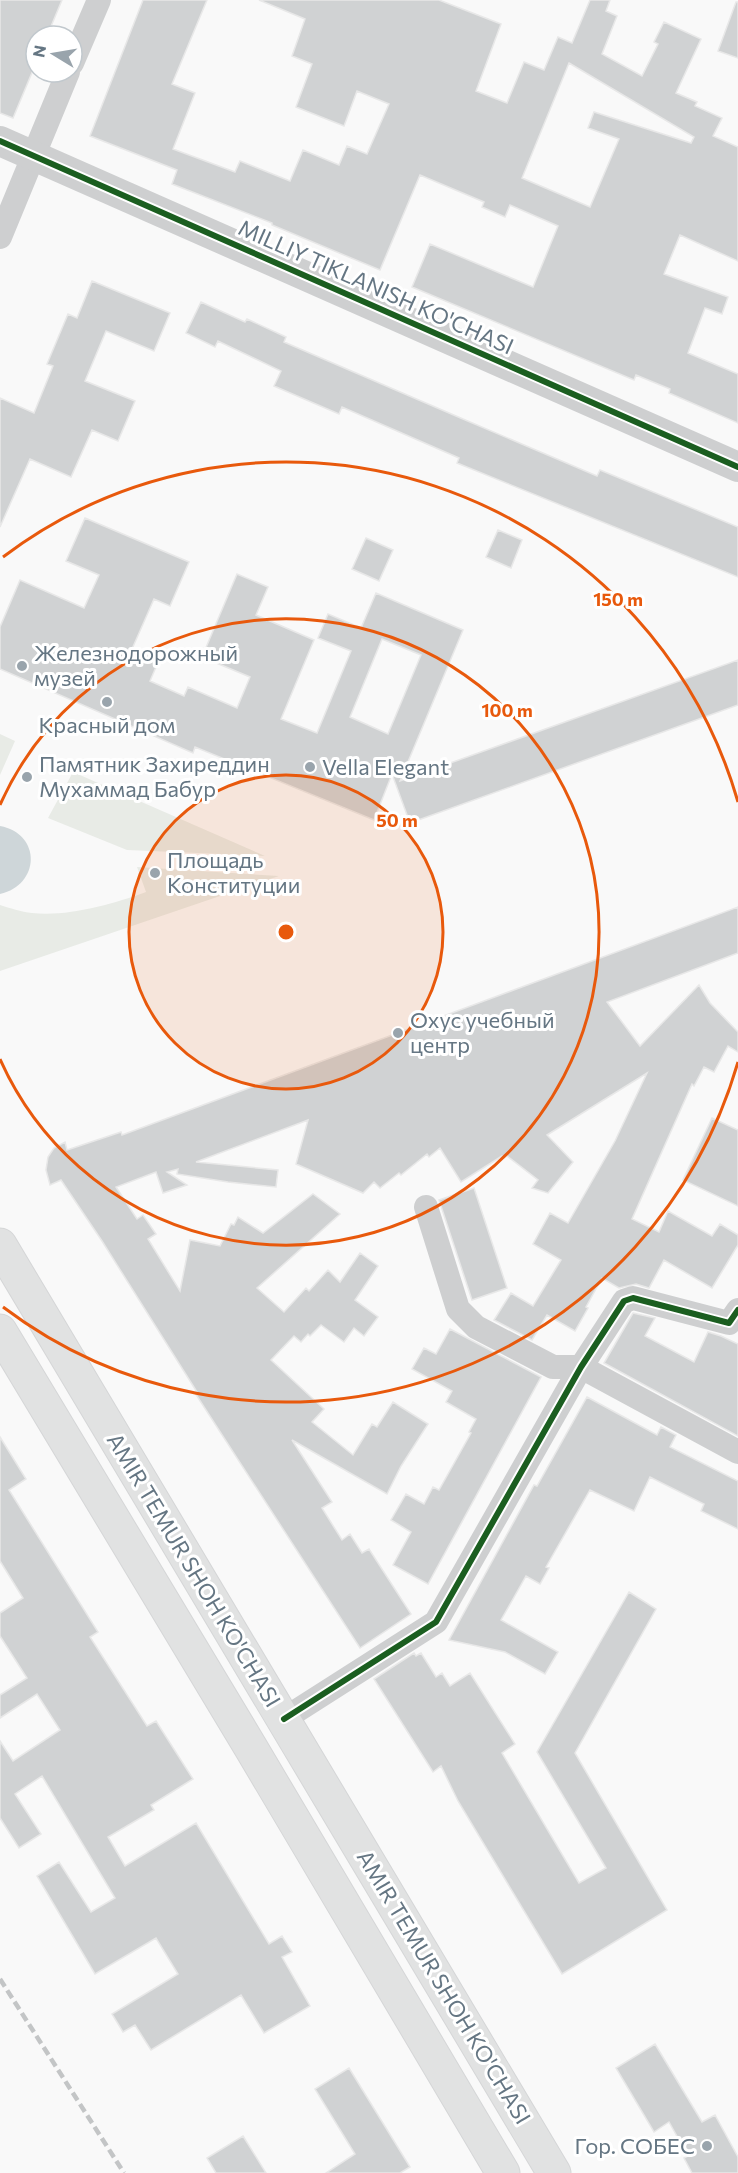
<svg xmlns="http://www.w3.org/2000/svg" width="738" height="2173" font-family="Commissioner,sans-serif">
<style>
.green{fill:#e8ebe6}
.water{fill:#ced6d9}
.building{fill:#d0d2d3;stroke:#e8e8e8;stroke-width:1.5;fill-rule:evenodd}
.lines{fill:none;stroke-linecap:round;stroke-linejoin:round}
.primary-casing{stroke:#d5d6d7;stroke-width:35}
.minor{stroke:#cecfd0;stroke-width:24}
.tertiary{stroke:#cecfd0;stroke-width:30}
.primary{stroke:#e1e2e2;stroke-width:33}
.rail{stroke:#c3c5c6;stroke-width:4.5;stroke-dasharray:9 4.5;stroke-linecap:butt}
.cycleway-casing{stroke:#fff;stroke-width:10}
.cycleway{stroke:#1b5e20;stroke-width:6}
.ring{fill:none;stroke:#e8590c;stroke-width:3}
.poi-dot{fill:#99a4ac;stroke:#fff;stroke-width:2}
.labels{text-anchor:middle;stroke-width:6;stroke-linejoin:round;paint-order:stroke}
.street-label{font-size:22px;fill:#657683;stroke:#fff}
.poi-label{font-size:22px;fill:#657683;stroke:#fff;text-anchor:start}
.centre{fill:#e8590c;stroke:#fff;stroke-width:3}
.ring-label{font-size:18px;text-anchor:middle;font-weight:bold;fill:#e8590c;stroke:#fff;stroke-width:6;stroke-linejoin:round;paint-order:stroke}
</style>
<rect width="100%" height="100%" fill="#f9f9f9"/>
<path class="green" d="M 0,734 L 15,741 L 0,775 Z
M 73,772 L 265,856 L 127,850 L 48,818 Z
M 137,867 L 279,876 L 0,971 L 0,905 C 10,908 21,912 32,913 C 68,917 113,904 146,892 Z"/>
<path class="water" d="M 0,826 C 42,834 40,885 0,894 Z"/>
<path class="building" d="M 0,0 L 62,0 L 47,36 L 36,36 L 36,63 L 13,118 L 0,113 Z
M 143,0 L 207,0 L 172,84 L 195,93 L 173,149 L 235,172 L 240,161 L 290,181 L 303,150 L 339,165 L 347,146 L 367,154 L 389,104 L 357,91 L 344,126 L 296,107 L 312,64 L 292,56 L 305,19 L 259,0 L 439,0 L 501,24 L 476,91 L 507,103 L 524,62 L 544,70 L 558,37 L 572,43 L 590,0 L 610,0 L 606,11 L 617,16 L 602,54 L 642,76 L 658,44 L 654,42 L 664,22 L 701,39 L 676,93 L 697,102 L 695,106 L 722,118 L 713,136 L 738,147 L 738,261 L 680,235 L 664,274 L 728,297 L 722,314 L 705,308 L 688,353 L 738,374 L 738,423 L 669,393 L 670,389 L 636,375 L 634,380 L 412,287 L 430,244 L 533,287 L 558,226 L 510,205 L 505,217 L 482,207 L 484,202 L 420,175 L 380,270 L 272,225 L 272,223 L 172,184 L 177,170 L 90,136 ZM 569,63 L 694,137 L 691,143 L 594,112 L 588,128 L 619,139 L 590,207 L 522,178 Z
M 736,2 L 738,2 L 738,58 L 718,51 Z
M 92,281 L 170,313 L 154,351 L 106,331 L 85,381 L 135,401 L 118,441 L 92,430 L 71,477 L 30,459 L 0,527 L 0,398 L 34,413 L 53,366 L 47,364 L 68,314 L 77,318 Z
M 201,302 L 245,322 L 247,319 L 286,337 L 284,342 L 463,419 L 597,476 L 600,470 L 738,527 L 738,577 L 457,463 L 459,458 L 342,407 L 339,414 L 274,386 L 281,371 L 218,341 L 215,347 L 186,333 Z
M 85,518 L 189,562 L 170,606 L 154,599 L 132,649 L 159,660 L 150,681 L 184,696 L 188,687 L 237,708 L 250,677 L 202,657 L 237,574 L 268,587 L 256,615 L 314,640 L 281,719 L 317,733 L 351,651 L 318,638 L 328,614 L 361,628 L 376,593 L 463,630 L 400,781 L 738,660 L 738,705 L 410,823 L 392,774 L 374,820 L 195,747 L 193,753 L 0,669 L 0,627 L 20,580 L 84,608 L 99,575 L 66,561 ZM 382,639 L 421,655 L 388,734 L 350,717 Z
M 498,530 L 522,540 L 511,568 L 486,557 Z
M 366,538 L 393,550 L 379,581 L 352,569 Z
M 738,907 L 738,953 L 607,1002 L 640,1046 L 699,985 L 710,1003 L 738,1032 L 738,1052 L 728,1046 L 714,1072 L 704,1067 L 694,1086 L 692,1084 L 632,1219 L 659,1232 L 668,1211 L 712,1236 L 720,1224 L 738,1235 L 738,1245 L 712,1288 L 664,1260 L 649,1288 L 636,1284 L 619,1288 L 602,1278 L 586,1307 L 588,1308 L 575,1331 L 547,1315 L 532,1340 L 494,1320 L 511,1293 L 533,1306 L 561,1260 L 533,1244 L 550,1213 L 568,1223 L 615,1141 L 647,1073 L 547,1135 L 573,1162 L 548,1193 L 532,1188 L 538,1180 L 507,1156 L 504,1158 L 502,1156 L 461,1182 L 440,1148 L 429,1157 L 427,1154 L 401,1175 L 399,1173 L 380,1188 L 374,1182 L 363,1193 L 296,1164 L 308,1120 L 196,1162 L 278,1170 L 276,1187 L 228,1182 L 177,1174 L 178,1169 L 167,1172 L 187,1185 L 163,1193 L 156,1172 L 116,1187 L 137,1219 L 143,1215 L 156,1234 L 148,1239 L 180,1291 L 190,1240 L 220,1246 L 231,1224 L 234,1225 L 238,1217 L 263,1233 L 313,1194 L 340,1214 L 257,1288 L 284,1312 L 306,1288 L 309,1291 L 328,1270 L 340,1282 L 360,1253 L 378,1266 L 355,1300 L 378,1317 L 364,1336 L 354,1328 L 344,1342 L 321,1325 L 310,1336 L 308,1334 L 301,1342 L 294,1336 L 271,1360 L 324,1409 L 312,1422 L 353,1455 L 372,1424 L 377,1427 L 393,1402 L 428,1424 L 401,1466 L 387,1494 L 292,1440 L 332,1502 L 322,1508 L 342,1540 L 350,1534 L 362,1553 L 369,1549 L 411,1614 L 360,1648 L 195,1393 L 197,1392 L 102,1241 L 61,1180 L 50,1185 L 46,1170 L 48,1157 L 54,1148 L 65,1142 L 67,1150 L 121,1132 L 122,1135 Z
M 712,1118 L 738,1130 L 738,1206 L 683,1180 Z
M 474,1188 L 507,1288 L 472,1300 L 439,1200 Z
M 633,1313 L 655,1318 L 645,1336 L 694,1362 L 708,1332 L 721,1336 L 738,1344 L 738,1436 L 604,1363 Z
M 450,1329 L 541,1377 L 428,1584 L 393,1565 L 411,1532 L 391,1520 L 406,1494 L 424,1504 L 433,1487 L 439,1490 L 471,1433 L 469,1432 L 476,1419 L 446,1402 L 452,1391 L 412,1369 L 424,1348 L 436,1354 Z
M 587,1397 L 657,1435 L 661,1427 L 676,1435 L 670,1447 L 738,1481 L 738,1529 L 701,1511 L 704,1504 L 650,1477 L 634,1511 L 590,1490 L 546,1567 L 549,1568 L 540,1584 L 526,1576 L 501,1620 L 558,1652 L 545,1674 L 505,1652 L 449,1640 L 534,1485 L 537,1486 Z
M 0,1437 L 26,1479 L 9,1490 L 98,1632 L 90,1637 L 147,1726 L 156,1721 L 193,1779 L 151,1805 L 154,1810 L 108,1837 L 125,1866 L 196,1823 L 269,1944 L 282,1936 L 292,1952 L 282,1957 L 310,2006 L 264,2033 L 241,1995 L 151,2050 L 135,2025 L 123,2032 L 112,2014 L 178,1974 L 156,1938 L 95,1974 L 37,1876 L 59,1862 L 91,1912 L 115,1898 L 42,1776 L 15,1794 L 41,1834 L 19,1848 L 0,1818 L 0,1741 L 13,1761 L 60,1730 L 37,1694 L 0,1718 L 0,1695 L 27,1678 L 0,1636 L 0,1613 L 23,1598 L 0,1561 Z
M 629,1592 L 656,1609 L 575,1753 L 667,1910 L 562,1974 L 458,1801 L 441,1766 L 433,1772 L 374,1679 L 414,1653 L 416,1656 L 421,1653 L 436,1677 L 442,1673 L 450,1686 L 470,1673 L 515,1744 L 502,1753 L 579,1883 L 606,1868 L 537,1752 Z
M 655,2044 L 702,2122 L 715,2115 L 738,2157 L 738,2173 L 692,2173 L 684,2158 L 688,2156 L 669,2122 L 654,2132 L 616,2068 Z
M 349,2068 L 410,2167 L 400,2173 L 326,2173 L 355,2154 L 315,2089 Z
M 243,2136 L 266,2173 L 216,2173 L 207,2158 Z"/>
<g class="lines">
<g class="primary-casing">
<path id="primary" d="M 0,1245 L 554,2173
M 0,1331 L 251,1748 L 503,2173"/>
</g>
<path class="minor" d="M 72,63 L 99,0
M 0,237 L 68,72
M 426,1207 L 458,1309 L 476,1327 L 553,1367 L 581,1367 L 738,1452
M 284,1719 L 436,1622 L 581,1367 L 624,1301 L 633,1298 L 729,1323 L 738,1310"/>
<path class="tertiary" d="M 0,141 L 738,467"/>
<use href="#primary" class="primary"/>
<path class="rail" d="M 0,1979 L 124,2173"/>
<g class="cycleway-casing">
<path id="cycleway" d="M 0,141 L 738,467
M 284,1719 L 436,1622 L 581,1367 L 624,1301 L 633,1298 L 729,1323 L 738,1310"/>
</g>
<use href="#cycleway" class="cycleway"/>
</g>
<circle cx="286" cy="932" r="157" fill="#e8590c" fill-opacity=".12"/>
<g class="ring">
<circle cx="286" cy="932" r="157"/>
<path d="M0 805A313 313 0 1 1 0 1059"/>
<path d="M738 1062A470 470 0 0 1 3 1307M3 557A470 470 0 0 1 738 802"/>
</g>
<g class="poi-dot">
<circle cx="22" cy="666" r="6"/>
<circle cx="107" cy="702" r="6"/>
<circle cx="310" cy="767" r="6"/>
<circle cx="27" cy="777" r="6"/>
<circle cx="155" cy="873" r="6"/>
<circle cx="398" cy="1033" r="6"/>
<circle cx="707" cy="2146" r="6"/>
</g>
<g class="labels">
<g class="street-label">
<text transform="translate(376 287) rotate(24)" y="8">MILLIY TIKLANISH KO'CHASI</text>
<text transform="translate(194 1570) rotate(59)" y="8">AMIR TEMUR SHOH KO'CHASI</text>
<text transform="translate(444 1987) rotate(59)" y="8">AMIR TEMUR SHOH KO'CHASI</text>
</g>
<g class="poi-label">
<text x="34" y="661">Железнодорожный<tspan x="34" dy="25">музей</tspan></text>
<text x="107" y="733" text-anchor="middle">Красный дом</text>
<text x="39" y="772">Памятник Захиреддин<tspan x="39" dy="25">Мухаммад Бабур</tspan></text>
<text x="322" y="775">Vella Elegant</text>
<text x="167" y="868">Площадь<tspan x="167" dy="25">Конституции</tspan></text>
<text x="410" y="1028">Охус учебный<tspan x="410" dy="25">центр</tspan></text>
<text x="695" y="2154" text-anchor="end">Гор. СОБЕС</text>
</g>
</g>
<circle cx="286" cy="932" r="9" class="centre"/>
<g class="ring-label">
<text x="618" y="606">150 m</text>
<text x="507" y="717">100 m</text>
<text x="397" y="827">50 m</text>
</g>
<g transform="translate(54 54) rotate(281)"><circle r="28" fill="#ffffff" stroke="#c1c8cd" stroke-width="1.5"/>
<path d="M0-4.5L10 22L0 15L-10 22Z" fill="#99a4ac"/>
<text y="-9" font-size="16" font-weight="bold" text-anchor="middle" fill="#657683">N</text>
</g>
</svg>
